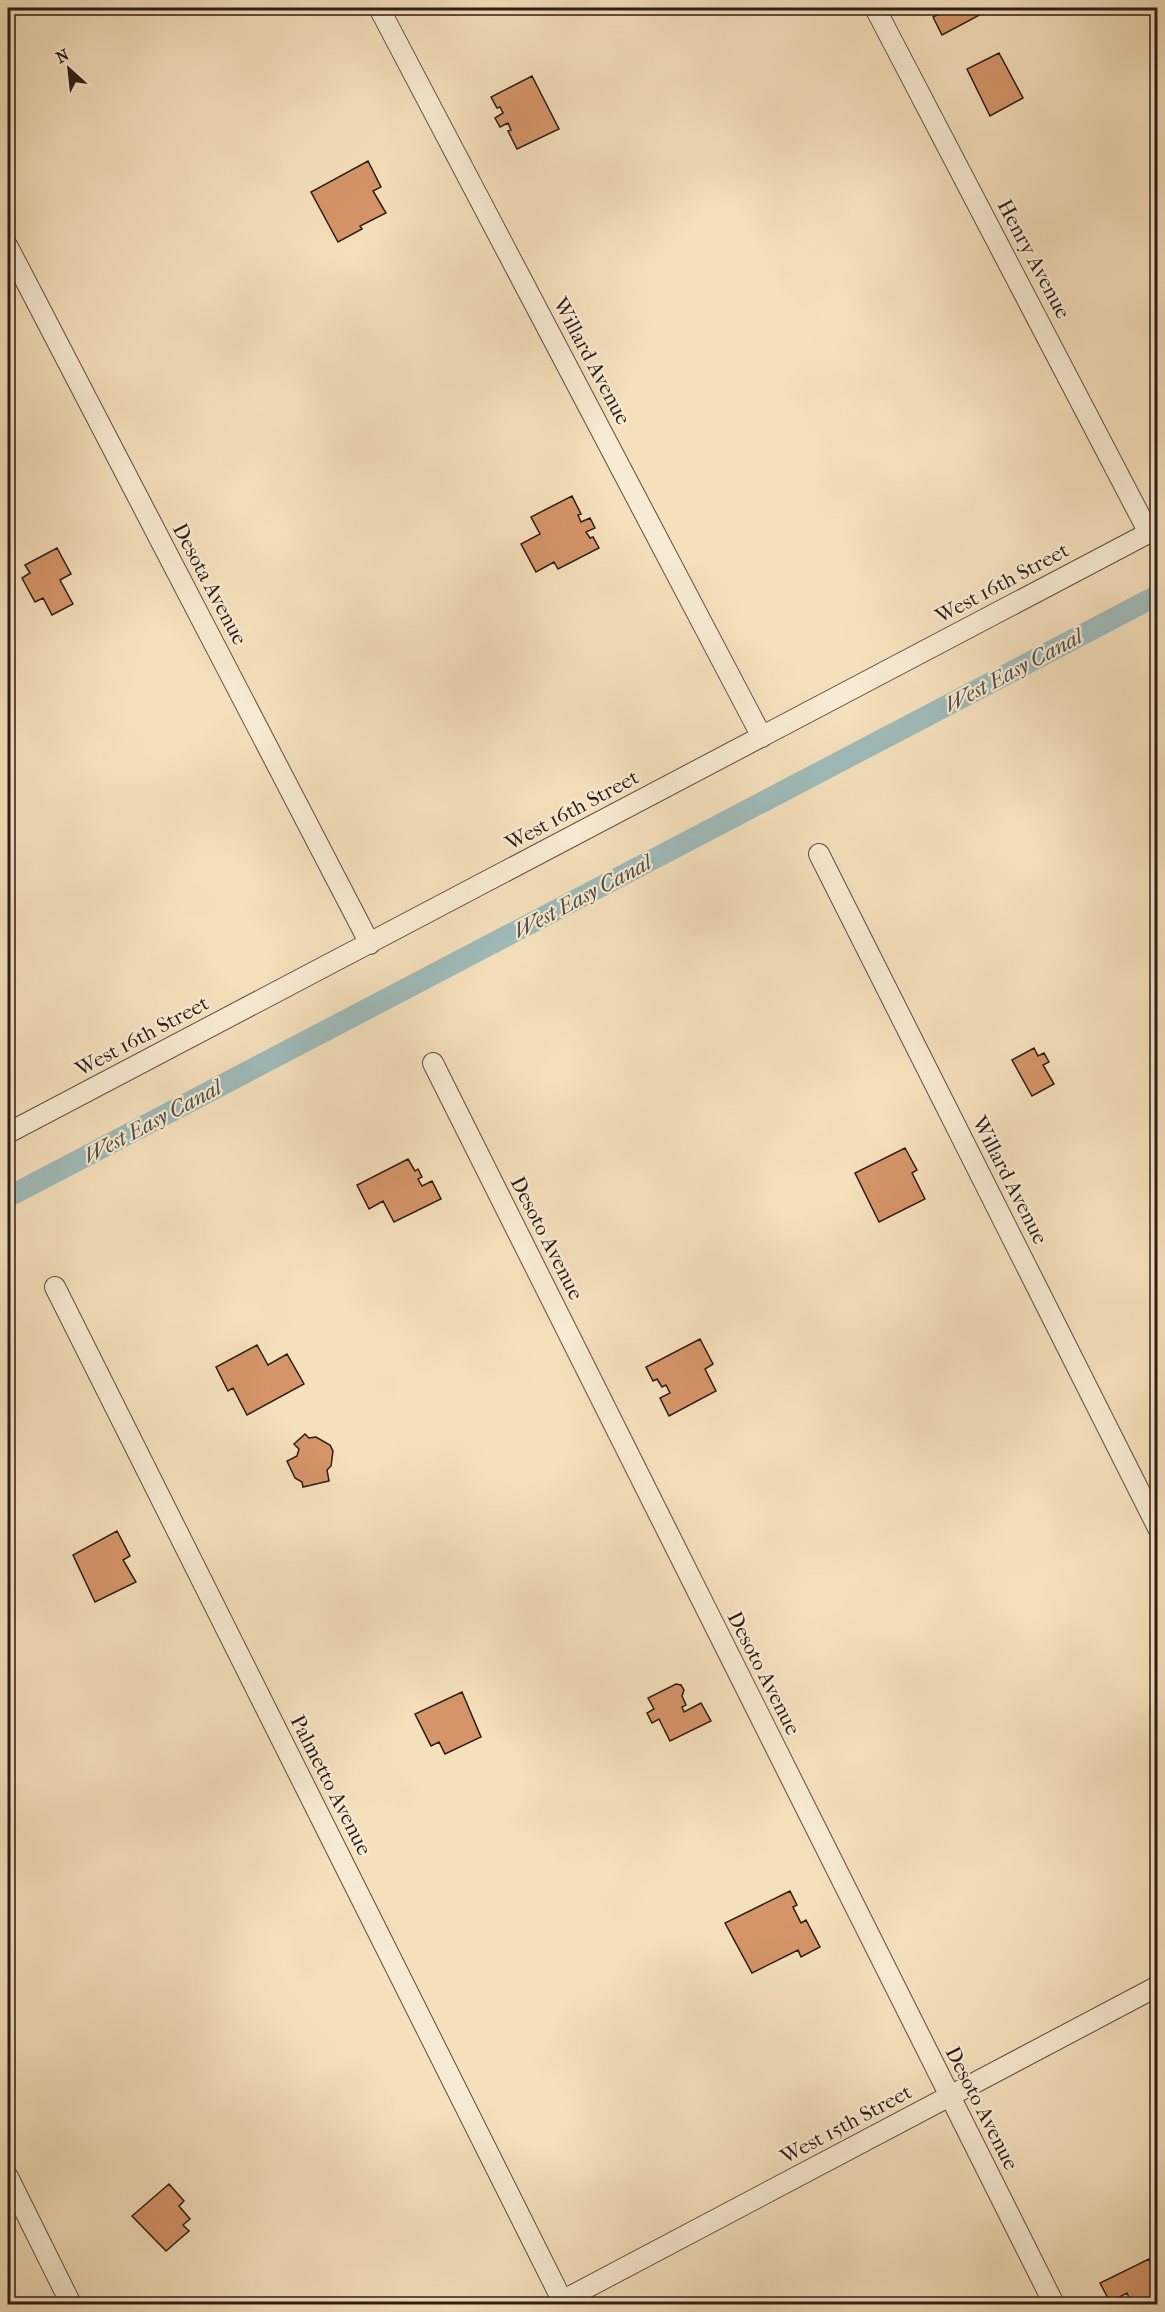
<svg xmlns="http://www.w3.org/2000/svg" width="1165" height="2312" font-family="'IM FELL French Canon',serif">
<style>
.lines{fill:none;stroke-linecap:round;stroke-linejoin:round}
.canal{stroke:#9fbbba;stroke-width:21}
.building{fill:#d59569;stroke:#2b1c16;stroke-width:1.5}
.minor-casing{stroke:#5e4d40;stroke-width:22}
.minor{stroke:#f8ebd3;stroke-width:20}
.labels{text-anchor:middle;stroke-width:4.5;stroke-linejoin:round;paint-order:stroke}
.street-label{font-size:21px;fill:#2b1c16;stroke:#f8ebd3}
.water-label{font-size:22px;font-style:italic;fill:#4e4c47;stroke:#f8ebd3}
</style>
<rect width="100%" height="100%" fill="#f5e0bc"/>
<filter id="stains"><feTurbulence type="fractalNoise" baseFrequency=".00333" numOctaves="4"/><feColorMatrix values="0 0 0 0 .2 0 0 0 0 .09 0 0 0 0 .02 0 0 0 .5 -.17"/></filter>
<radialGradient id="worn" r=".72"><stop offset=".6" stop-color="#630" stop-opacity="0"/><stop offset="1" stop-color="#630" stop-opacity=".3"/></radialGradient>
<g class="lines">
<path class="canal" d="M 8,1197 L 1158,595"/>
</g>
<path class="building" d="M 950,8 L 988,8 L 989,10 L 942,35 L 933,17 Z
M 999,53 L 1023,98 L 990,116 L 967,69 Z
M 532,76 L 559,129 L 517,149 L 508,131 L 511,130 L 508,123 L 500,127 L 495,118 L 503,113 L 500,107 L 497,108 L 491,97 Z
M 368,161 L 381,187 L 373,191 L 386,213 L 360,226 L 362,229 L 338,242 L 311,192 Z
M 572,496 L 581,514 L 578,515 L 581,522 L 590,518 L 595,528 L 586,532 L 590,538 L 593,537 L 599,548 L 558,569 L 554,562 L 536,572 L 521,544 L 540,534 L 531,517 Z
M 57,548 L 71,574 L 60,580 L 73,604 L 52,615 L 43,598 L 35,602 L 22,578 L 30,573 L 25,565 Z
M 1034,1048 L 1038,1056 L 1044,1053 L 1049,1062 L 1043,1065 L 1054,1084 L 1032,1096 L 1012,1060 Z
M 905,1148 L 917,1170 L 912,1173 L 925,1199 L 879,1222 L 855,1173 Z
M 408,1159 L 415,1171 L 418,1169 L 422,1177 L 418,1179 L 422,1186 L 432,1181 L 441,1199 L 394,1222 L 383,1201 L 369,1209 L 357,1185 Z
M 700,1339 L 713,1364 L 705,1369 L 716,1391 L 669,1416 L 660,1398 L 670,1393 L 666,1385 L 662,1387 L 657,1379 L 653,1381 L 646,1367 Z
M 257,1345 L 268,1365 L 287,1354 L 304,1384 L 247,1415 L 233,1388 L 228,1391 L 216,1367 Z
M 305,1434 L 309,1438 L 316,1437 L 330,1445 L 333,1451 L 331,1466 L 327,1470 L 329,1481 L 303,1487 L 302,1482 L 295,1478 L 287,1461 L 297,1456 L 299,1449 L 294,1444 Z
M 117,1531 L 130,1556 L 123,1560 L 136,1582 L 95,1602 L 73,1555 Z
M 676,1684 L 681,1685 L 684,1690 L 682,1696 L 686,1705 L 682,1707 L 684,1712 L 701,1703 L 711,1721 L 670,1741 L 659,1719 L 652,1723 L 647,1713 L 654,1709 L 648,1698 Z
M 462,1692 L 481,1737 L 445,1754 L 439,1742 L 431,1746 L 415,1714 Z
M 790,1891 L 797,1905 L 793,1907 L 801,1923 L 806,1920 L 820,1947 L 801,1957 L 798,1950 L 752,1973 L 725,1923 Z
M 169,2184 L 184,2201 L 179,2206 L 190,2219 L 183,2225 L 189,2231 L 166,2251 L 132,2216 Z
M 1149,2259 L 1158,2276 L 1158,2304 L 1126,2304 L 1125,2302 L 1130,2300 L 1127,2293 L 1110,2302 L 1100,2283 Z"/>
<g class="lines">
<g class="minor-casing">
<path id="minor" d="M 379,8 L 762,737
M 875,8 L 1149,533
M 8,247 L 370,944
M 819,854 L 1158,1528
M 433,1063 L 1054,2304
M 8,1133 L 1158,528
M 55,1287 L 564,2304
M 8,2177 L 71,2304
M 556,2304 L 1158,1986"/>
</g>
<use href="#minor" class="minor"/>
</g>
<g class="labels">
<g class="street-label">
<text transform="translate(1034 259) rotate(62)" y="7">Henry Avenue</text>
<text transform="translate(592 361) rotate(62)" y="7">Willard Avenue</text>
<text transform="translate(1002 583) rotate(-28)" y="7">West 16th Street</text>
<text transform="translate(210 584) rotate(62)" y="7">Desota Avenue</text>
<text transform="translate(572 810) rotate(-28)" y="7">West 16th Street</text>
<text transform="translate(142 1036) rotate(-28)" y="7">West 16th Street</text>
<text transform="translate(1010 1180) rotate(63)" y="7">Willard Avenue</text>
<text transform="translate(547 1238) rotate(63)" y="7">Desoto Avenue</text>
<text transform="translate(764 1673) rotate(63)" y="7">Desoto Avenue</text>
<text transform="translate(331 1785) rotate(63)" y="7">Palmetto Avenue</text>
<text transform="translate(982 2108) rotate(63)" y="7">Desoto Avenue</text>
<text transform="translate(846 2124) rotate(-28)" y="7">West 15th Street</text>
</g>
<g class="water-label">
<text transform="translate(1013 670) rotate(-28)" y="8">West Easy Canal</text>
<text transform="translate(582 896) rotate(-28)" y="8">West Easy Canal</text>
<text transform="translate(152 1121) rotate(-28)" y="8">West Easy Canal</text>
</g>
</g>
<rect width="1165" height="2312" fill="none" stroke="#f5e0bc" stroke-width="30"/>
<rect x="9" y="9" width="1147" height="2294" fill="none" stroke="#2b1c16" stroke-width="3"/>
<rect x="15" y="15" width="1135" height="2282" fill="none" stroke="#2b1c16" stroke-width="1.5"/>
<g transform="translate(69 69) rotate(333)" stroke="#f8ebd3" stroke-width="4.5" paint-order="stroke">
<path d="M0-4.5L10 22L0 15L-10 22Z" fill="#2b1c16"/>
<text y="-9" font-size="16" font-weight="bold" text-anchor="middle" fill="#2b1c16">N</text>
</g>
<rect width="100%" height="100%" filter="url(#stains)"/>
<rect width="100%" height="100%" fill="url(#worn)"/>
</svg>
